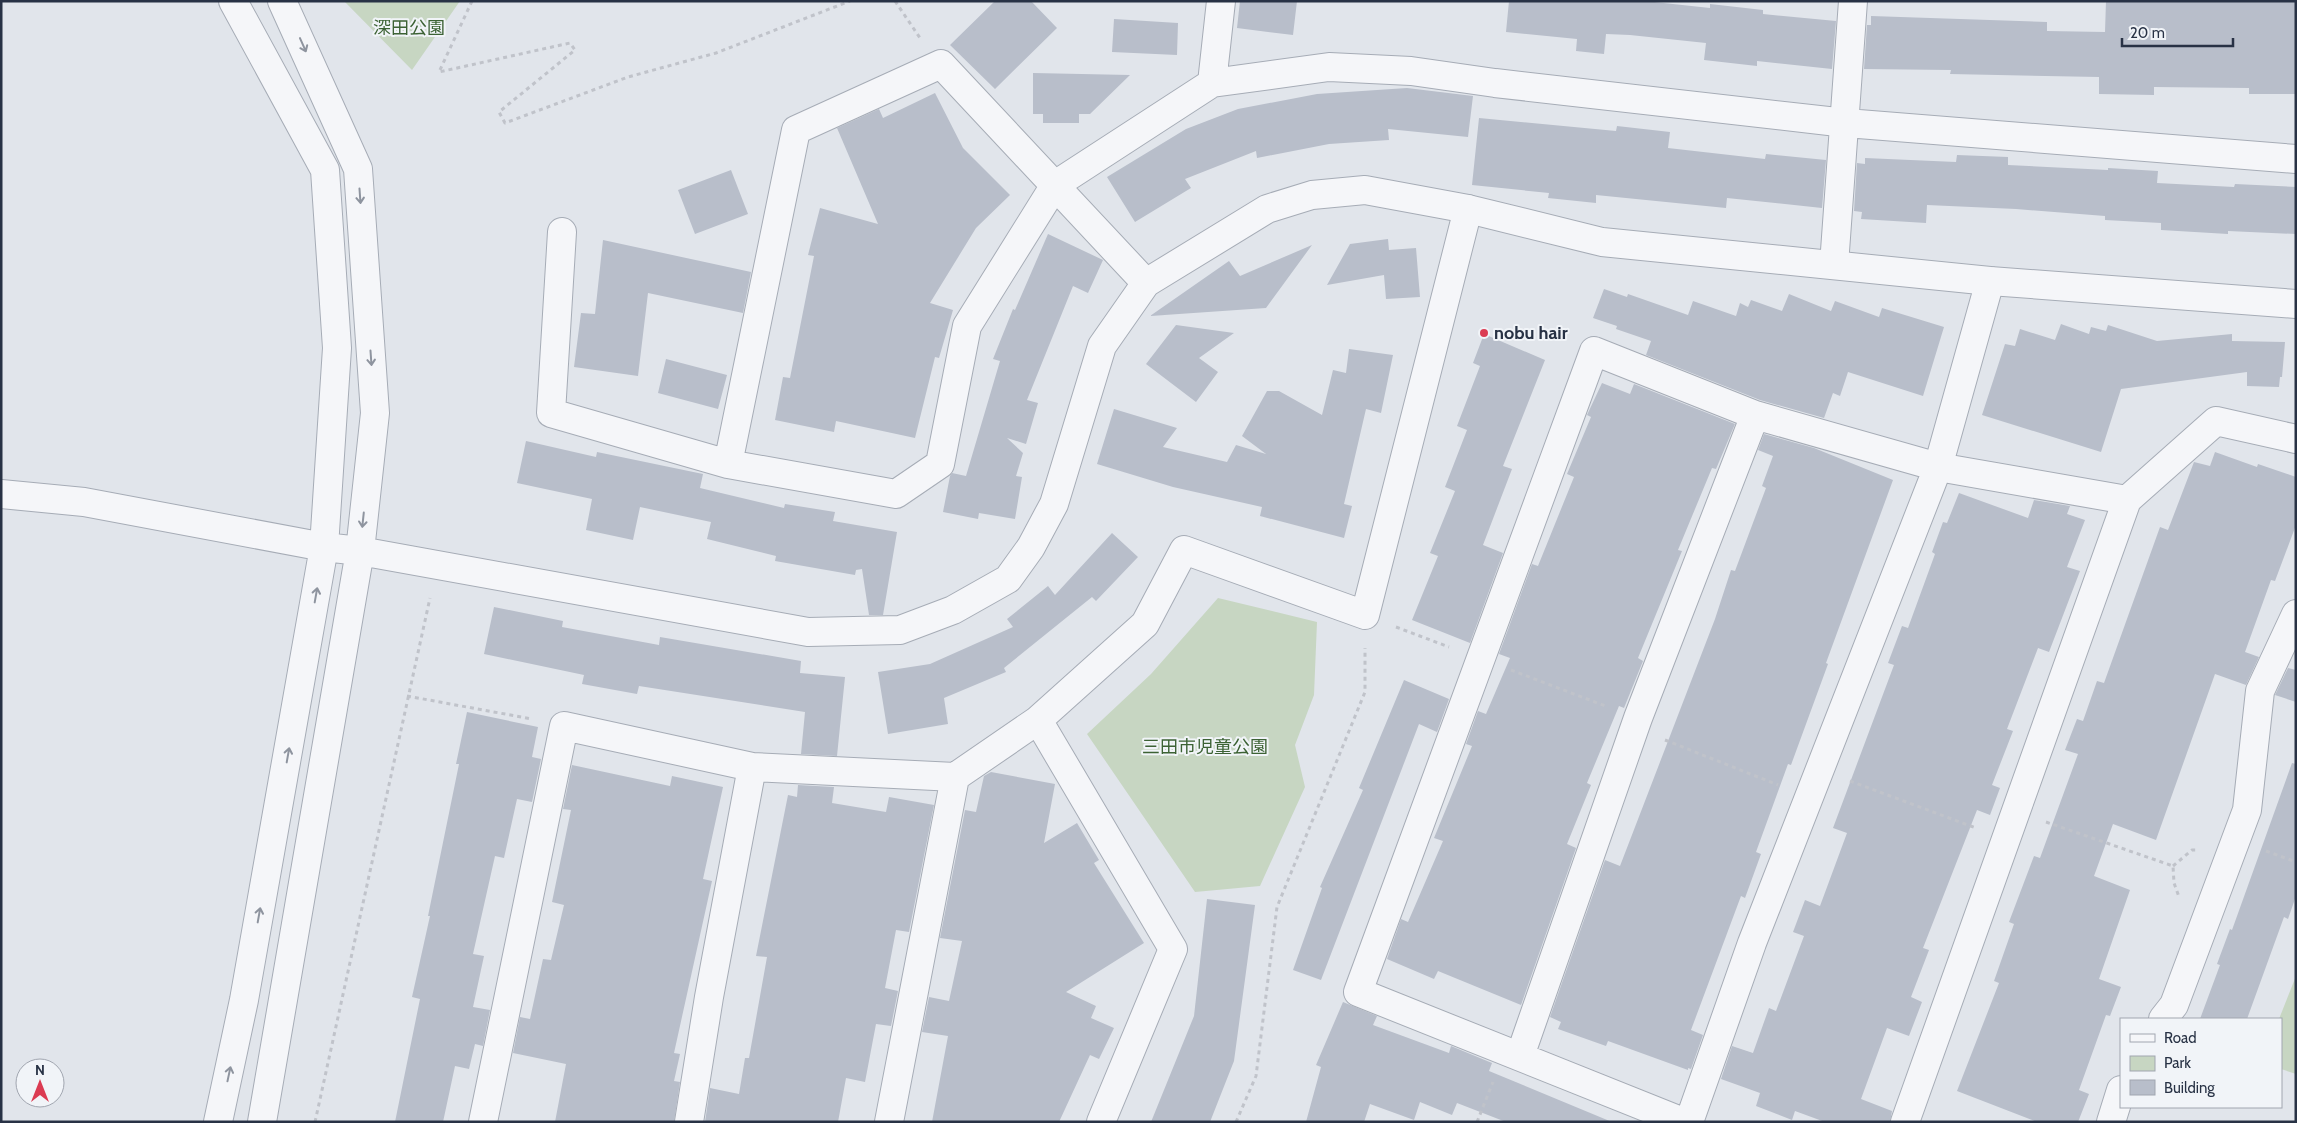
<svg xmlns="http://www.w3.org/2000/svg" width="2297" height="1123" font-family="Cabin,'Noto Sans JP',sans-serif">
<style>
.green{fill:#c7d6c2}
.building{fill:#b8beca}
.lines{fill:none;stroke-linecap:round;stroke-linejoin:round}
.minor-casing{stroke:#a6acb6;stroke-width:30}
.tertiary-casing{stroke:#a6acb6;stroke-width:30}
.path{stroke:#c0c3ca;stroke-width:3;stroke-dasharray:4 4;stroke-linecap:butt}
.minor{stroke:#f5f6f9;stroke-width:28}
.tertiary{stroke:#f5f6f9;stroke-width:28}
.oneway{stroke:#8e949f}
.poi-dot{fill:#db3b52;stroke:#f1f4f8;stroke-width:2}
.labels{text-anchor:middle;stroke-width:4;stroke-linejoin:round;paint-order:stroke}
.park-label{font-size:18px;fill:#3c6234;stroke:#f1f4f8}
.poi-label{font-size:18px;font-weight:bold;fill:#283245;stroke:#f1f4f8;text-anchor:start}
</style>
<rect width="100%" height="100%" fill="#e1e5eb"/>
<path class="green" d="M 344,1 L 460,1 L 412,70 Z
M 1218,598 L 1317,622 L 1314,695 L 1295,745 L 1305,787 L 1260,886 L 1195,892 L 1087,734 L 1151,674 Z
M 2296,976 L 2296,1074 L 2281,1069 L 2281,1019 L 2279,1019 Z"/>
<path class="building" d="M 995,1 L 1031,1 L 1057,28 L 995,89 L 950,45 Z
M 1240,1 L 1297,1 L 1293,35 L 1237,28 Z
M 1509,1 L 1645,1 L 1710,8 L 1710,4 L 1763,10 L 1763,14 L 1836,21 L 1832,69 L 1757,61 L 1757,66 L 1704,60 L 1706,43 L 1630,35 L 1606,34 L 1604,54 L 1576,51 L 1577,39 L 1506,32 Z
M 2106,1 L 2296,1 L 2296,94 L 2249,94 L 2249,88 L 2154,87 L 2154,95 L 2099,94 L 2099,77 L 1950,74 L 1951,70 L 1864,69 L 1867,25 L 1871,25 L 1871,16 L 2047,22 L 2047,31 L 2105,32 Z
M 1114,19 L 1178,23 L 1177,55 L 1112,52 Z
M 1033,73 L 1130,75 L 1090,114 L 1079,114 L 1079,123 L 1043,123 L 1043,114 L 1033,114 Z
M 1407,88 L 1473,96 L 1468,137 L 1388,129 L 1389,140 L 1329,144 L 1257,158 L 1256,151 L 1185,179 L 1191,188 L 1135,222 L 1107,177 L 1186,129 L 1238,109 L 1317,94 Z
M 935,93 L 963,148 L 1010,195 L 976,228 L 930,303 L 953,310 L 939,358 L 935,357 L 915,438 L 836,421 L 834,432 L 775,420 L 783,377 L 790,378 L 814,256 L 808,255 L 820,208 L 878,224 L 837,128 L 879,109 L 883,118 Z
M 1479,118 L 1616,131 L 1617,126 L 1670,132 L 1668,148 L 1765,159 L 1766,154 L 1826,160 L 1822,208 L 1727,198 L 1726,208 L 1596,195 L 1596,203 L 1548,198 L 1549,193 L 1472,185 Z
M 1957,155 L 2008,157 L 2008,165 L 2108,170 L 2108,168 L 2158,171 L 2157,183 L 2234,187 L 2235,184 L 2296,187 L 2296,234 L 2228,231 L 2228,234 L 2161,230 L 2161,223 L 2105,220 L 2105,216 L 2016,209 L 1927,205 L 1926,223 L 1861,219 L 1862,212 L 1854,211 L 1857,163 L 1865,164 L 1865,158 L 1956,162 Z
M 731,170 L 748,214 L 695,234 L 678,190 Z
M 1048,234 L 1103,260 L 1088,293 L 1073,286 L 1027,400 L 1038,403 L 1026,444 L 1007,438 L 1023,453 L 1016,476 L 1022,477 L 1015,519 L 979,513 L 978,519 L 943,512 L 950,476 L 952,473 L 966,476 L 1000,361 L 993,359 L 1013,309 L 1015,310 Z
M 1388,239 L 1389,250 L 1416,248 L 1420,297 L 1386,299 L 1384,275 L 1327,285 L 1350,244 Z
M 603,240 L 751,272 L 743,313 L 648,293 L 638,376 L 574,367 L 581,313 L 595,314 Z
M 1312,245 L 1266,308 L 1150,316 L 1229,261 L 1240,276 Z
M 1604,289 L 1627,297 L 1628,294 L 1688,315 L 1693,301 L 1736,316 L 1740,303 L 1748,307 L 1751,300 L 1782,311 L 1789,294 L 1831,311 L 1835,301 L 1879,317 L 1882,308 L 1944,327 L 1923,396 L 1848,372 L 1840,396 L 1833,393 L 1824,418 L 1760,400 L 1646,355 L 1651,341 L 1616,329 L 1617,326 L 1593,318 Z
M 2061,324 L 2089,334 L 2091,327 L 2106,331 L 2108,325 L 2157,341 L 2232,334 L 2232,341 L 2285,342 L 2282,377 L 2280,377 L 2279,387 L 2247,386 L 2247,372 L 2121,389 L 2101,452 L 1982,415 L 2005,344 L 2015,346 L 2020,329 L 2055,340 Z
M 1176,325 L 1234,333 L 1199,358 L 1218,372 L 1196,402 L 1146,364 Z
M 1484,334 L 1545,360 L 1503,466 L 1512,469 L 1483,545 L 1503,553 L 1470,643 L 1412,620 L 1438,556 L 1430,553 L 1455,491 L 1445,487 L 1467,430 L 1457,426 L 1480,366 L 1473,363 Z
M 1349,349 L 1393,355 L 1381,413 L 1366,409 L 1344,504 L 1352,506 L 1344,538 L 1260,516 L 1262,507 L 1173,487 L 1097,464 L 1114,409 L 1177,428 L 1163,447 L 1227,462 L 1236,445 L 1266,454 L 1242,436 L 1267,391 L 1279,391 L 1322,415 L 1333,370 L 1346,373 Z
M 666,359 L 727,375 L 718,409 L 658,393 Z
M 1602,383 L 1630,394 L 1634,384 L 1735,424 L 1716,469 L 1712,468 L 1678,550 L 1682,551 L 1638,658 L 1643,661 L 1624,708 L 1619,706 L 1587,783 L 1591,785 L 1567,844 L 1576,848 L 1521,1005 L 1438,971 L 1434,979 L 1387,959 L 1401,919 L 1408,922 L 1443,841 L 1434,838 L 1472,746 L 1466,744 L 1478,711 L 1486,714 L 1510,658 L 1499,654 L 1532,564 L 1538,566 L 1574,477 L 1567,474 L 1591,417 L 1587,415 Z
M 1764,434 L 1814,448 L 1893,480 L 1826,663 L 1828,664 L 1791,765 L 1788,764 L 1756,852 L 1761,854 L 1745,898 L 1741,896 L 1691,1030 L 1703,1035 L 1691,1069 L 1688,1068 L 1688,1070 L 1608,1041 L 1606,1046 L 1558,1029 L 1561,1022 L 1550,1017 L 1605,860 L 1620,866 L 1715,619 L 1731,570 L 1735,571 L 1766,488 L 1762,486 L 1773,456 L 1758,450 Z
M 526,441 L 596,457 L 597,452 L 703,474 L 700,488 L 784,508 L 785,504 L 835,512 L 833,521 L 897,532 L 883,615 L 869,615 L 862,569 L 856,570 L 855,575 L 775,561 L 776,556 L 707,539 L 711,522 L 640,507 L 633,540 L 586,530 L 592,499 L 517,483 Z
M 2215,452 L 2257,467 L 2258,464 L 2296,477 L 2296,525 L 2275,581 L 2271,580 L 2245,652 L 2259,657 L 2246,685 L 2215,674 L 2156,840 L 2113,824 L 2094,876 L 2130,890 L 2099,979 L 2121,987 L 2110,1016 L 2106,1015 L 2079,1090 L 2089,1094 L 2078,1122 L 2037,1122 L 1957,1091 L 1999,983 L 1994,981 L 2014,924 L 2009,922 L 2034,856 L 2040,858 L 2078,754 L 2065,750 L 2077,719 L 2083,721 L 2097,681 L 2104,683 L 2160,527 L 2168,530 L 2194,462 L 2210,466 Z
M 1959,493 L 2028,518 L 2034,500 L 2070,506 L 2067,514 L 2085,520 L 2067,567 L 2080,571 L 2049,652 L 2038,648 L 2007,729 L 2013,731 L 1992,785 L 2000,788 L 1990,815 L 1977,810 L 1923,948 L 1929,950 L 1911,997 L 1922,1002 L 1909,1036 L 1887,1028 L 1861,1099 L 1892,1111 L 1890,1122 L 1825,1122 L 1795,1111 L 1792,1120 L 1756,1106 L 1760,1093 L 1721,1079 L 1732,1046 L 1753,1053 L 1769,1008 L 1776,1011 L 1804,936 L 1793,932 L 1805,900 L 1820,906 L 1847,833 L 1833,828 L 1894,665 L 1888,663 L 1902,626 L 1908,628 L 1935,554 L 1932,552 L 1943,522 L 1947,523 Z
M 1112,533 L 1138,557 L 1096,601 L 1092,597 L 1004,668 L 1006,672 L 944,698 L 948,724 L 888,734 L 878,672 L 930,664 L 1013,627 L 1007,619 L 1048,586 L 1055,595 Z
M 494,607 L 563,621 L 562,627 L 659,645 L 660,637 L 801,661 L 800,673 L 845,677 L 837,756 L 801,754 L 805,712 L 639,686 L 637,694 L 582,684 L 584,675 L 484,654 Z
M 2288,668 L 2296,670 L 2296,702 L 2275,695 Z
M 1404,680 L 1449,699 L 1437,732 L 1419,724 L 1321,980 L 1293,970 L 1322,888 L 1320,887 L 1363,790 L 1359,788 Z
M 467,712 L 538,727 L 532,757 L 541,759 L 532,802 L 517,799 L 504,858 L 495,856 L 473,954 L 484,956 L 473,1007 L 490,1010 L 483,1046 L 475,1044 L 469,1069 L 455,1066 L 443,1122 L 395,1122 L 420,999 L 412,997 L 430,916 L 428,916 L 459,764 L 456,764 Z
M 2292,763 L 2296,764 L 2296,896 L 2288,919 L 2284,917 L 2247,1019 L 2200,1019 L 2220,965 L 2217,964 L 2230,929 L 2232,930 Z
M 572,765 L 670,786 L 672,776 L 723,787 L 703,879 L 712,881 L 674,1053 L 680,1054 L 674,1081 L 680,1082 L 674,1122 L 555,1122 L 566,1064 L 513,1053 L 520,1017 L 530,1019 L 543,959 L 551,960 L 564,905 L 552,902 L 571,810 L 563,809 Z
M 991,772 L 1055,784 L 1044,843 L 1077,823 L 1099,860 L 1094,863 L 1144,943 L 1066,992 L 1096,1006 L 1091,1018 L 1114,1028 L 1099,1059 L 1090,1055 L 1059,1122 L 932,1122 L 948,1036 L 922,1032 L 929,997 L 949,1001 L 962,941 L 940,938 L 965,810 L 976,812 L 984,776 Z
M 798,785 L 834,787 L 832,803 L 886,812 L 889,797 L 934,805 L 909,932 L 896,930 L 885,988 L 898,991 L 891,1026 L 876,1024 L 865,1082 L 846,1078 L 838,1122 L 705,1122 L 710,1088 L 739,1094 L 745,1058 L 749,1058 L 767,957 L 756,956 L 788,795 L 797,797 Z
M 1207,899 L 1255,905 L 1234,1061 L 1210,1122 L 1151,1122 L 1194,1016 Z
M 1343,1002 L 1377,1016 L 1373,1025 L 1449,1053 L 1451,1046 L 1492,1063 L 1489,1071 L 1612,1122 L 1506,1122 L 1457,1103 L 1452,1115 L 1420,1102 L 1414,1120 L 1370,1104 L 1364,1122 L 1306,1122 L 1321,1067 L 1316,1065 Z"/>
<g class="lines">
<g class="minor-casing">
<path id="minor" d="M 1212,83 L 1221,1
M 562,232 L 551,413 L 728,464 L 896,494 L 940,464 L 967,326 L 1055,185 L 1212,83 L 1329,67 L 1411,71 L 1495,83 L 1846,123 L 2296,159
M 1834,265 L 1853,1
M 728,464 L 796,130 L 941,64 L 1146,283
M 1038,720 L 1145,624 L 1184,550 L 1365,615 L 1468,209
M 2163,1019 L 2174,1005 L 2247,810 L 2260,691 L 2296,614
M 1520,1056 L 1638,718 L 1755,415
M 483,1122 L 564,726 L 752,767 L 955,777 L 1038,720 L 1173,949 L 1101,1122
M 689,1122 L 709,997 L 752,767
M 889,1122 L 955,777
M 1683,1122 L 1358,992 L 1594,351 L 1755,415 L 1938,467 L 2127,500 L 2216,421 L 2296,439
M 1689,1122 L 1752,943 L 1938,467 L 1990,281
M 1905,1122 L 2127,500
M 2111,1122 L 2121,1090"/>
</g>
<g class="tertiary-casing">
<path id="tertiary" d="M 1,494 L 84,502 L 324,547 L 360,551 L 808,632 L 900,630 L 953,610 L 1008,579 L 1031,547 L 1054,504 L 1102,346 L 1146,283 L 1267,209 L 1312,195 L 1365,190 L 1468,209 L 1602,242 L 1990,281 L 2296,304
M 218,1122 L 244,1000 L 324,547 L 337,348 L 325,170 L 233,1
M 262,1122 L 360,551 L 375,413 L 358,169 L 282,1"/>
</g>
<path class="path" d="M 472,1 L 439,72 L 570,43 L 575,50 L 499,112 L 505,123 L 628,77 L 716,53 L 850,1
M 895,1 L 920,38
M 1396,627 L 1449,647
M 1511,670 L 1608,707
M 407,696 L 532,719
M 1665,740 L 1778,785
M 1850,781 L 1976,828
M 2046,822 L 2173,866 L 2174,883 L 2179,897
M 2266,851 L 2296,862
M 2173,866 L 2192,850 L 2197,850
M 315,1122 L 430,598
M 1236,1122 L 1256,1076 L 1277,907 L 1365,692 L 1365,648
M 1477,1122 L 1493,1082"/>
<use href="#minor" class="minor"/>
<use href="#tertiary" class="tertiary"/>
</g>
<defs><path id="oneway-shaft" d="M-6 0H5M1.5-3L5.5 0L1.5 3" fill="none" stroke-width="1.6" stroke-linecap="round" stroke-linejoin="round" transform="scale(1.25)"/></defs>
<g class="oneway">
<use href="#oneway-shaft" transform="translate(303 45) rotate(66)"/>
<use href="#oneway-shaft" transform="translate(360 196) rotate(86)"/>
<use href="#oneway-shaft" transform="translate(371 358) rotate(86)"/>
<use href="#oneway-shaft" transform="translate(363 520) rotate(96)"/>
<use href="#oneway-shaft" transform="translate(316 595) rotate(-80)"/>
<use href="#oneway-shaft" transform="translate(288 755) rotate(-80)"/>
<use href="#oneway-shaft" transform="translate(259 915) rotate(-80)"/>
<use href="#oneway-shaft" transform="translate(229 1074) rotate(-78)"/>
</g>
<circle class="poi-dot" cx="1484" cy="333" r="5"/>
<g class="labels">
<g class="park-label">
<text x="409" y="34">深田公園</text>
<text x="1205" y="753">三田市児童公園</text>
</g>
<g class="poi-label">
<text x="1494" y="339">nobu hair</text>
</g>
</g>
<rect width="2297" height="1123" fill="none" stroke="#283245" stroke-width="5"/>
<rect x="2120" y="1018" width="162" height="90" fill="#f1f4f8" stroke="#a1a6b0"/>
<rect x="2130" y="1034" width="25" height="8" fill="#f5f6f9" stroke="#a1a6b0"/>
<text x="2164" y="1043" font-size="15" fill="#283245">Road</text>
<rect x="2130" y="1056" width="25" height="15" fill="#c7d6c2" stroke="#a1a6b0"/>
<text x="2164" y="1068" font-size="15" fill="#283245">Park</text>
<rect x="2130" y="1080" width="25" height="15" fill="#b8beca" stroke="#a1a6b0"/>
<text x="2164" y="1093" font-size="15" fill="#283245">Building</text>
<g transform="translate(40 1083)"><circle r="24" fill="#f1f4f8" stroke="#a1a6b0"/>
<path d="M0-4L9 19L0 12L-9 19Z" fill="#db3b52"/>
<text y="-8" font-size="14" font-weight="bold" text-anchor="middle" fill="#283245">N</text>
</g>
<path d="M2122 38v8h111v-8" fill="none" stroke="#283245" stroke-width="2.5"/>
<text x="2130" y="38" font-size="15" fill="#283245" stroke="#f1f4f8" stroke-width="4" paint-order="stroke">20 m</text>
</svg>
